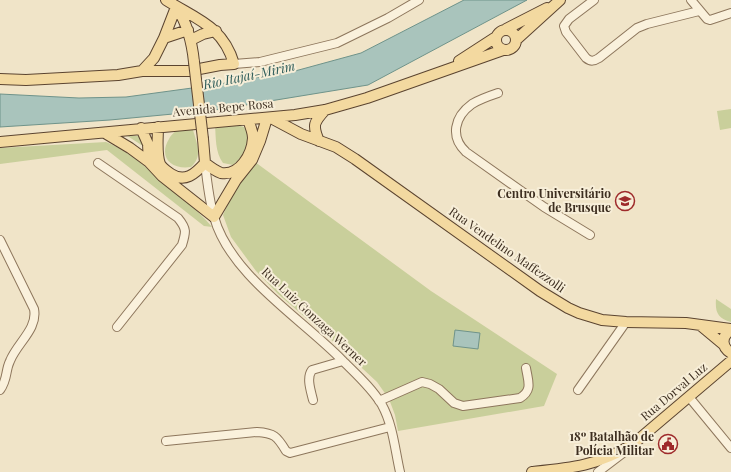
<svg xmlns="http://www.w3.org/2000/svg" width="731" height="472" font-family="'Playfair Display',serif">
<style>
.green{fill:#c9cf9b}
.water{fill:#a9c4bc;stroke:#6f938a}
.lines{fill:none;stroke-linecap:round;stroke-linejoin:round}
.minor-casing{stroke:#8d765c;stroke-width:10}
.major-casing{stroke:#5b4430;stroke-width:12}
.minor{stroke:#faf1dc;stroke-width:8}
.major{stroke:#f3d9a0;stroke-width:10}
.major-bridge-casing{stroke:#5b4430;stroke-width:12;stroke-linecap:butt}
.major-bridge{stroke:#f3d9a0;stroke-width:10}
.labels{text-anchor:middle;stroke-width:4;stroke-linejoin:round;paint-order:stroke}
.street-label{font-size:12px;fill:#3d2e20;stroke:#f7eed8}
.poi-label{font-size:12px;font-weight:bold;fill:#3d2e20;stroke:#f7eed8;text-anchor:end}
.water-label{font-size:13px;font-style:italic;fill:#2f5d5a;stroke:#f7eed8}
</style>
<rect width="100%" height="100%" fill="#f0e4c8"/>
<path class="green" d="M 731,109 L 731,128 L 720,130 L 717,111 Z
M 215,125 C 223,125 233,124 241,126 C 260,131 243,158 233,165 L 223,163 C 215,152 216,138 215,125 Z
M 188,129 L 193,130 C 197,144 203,156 191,167 C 171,170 158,157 169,139 C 171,135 175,131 178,130 C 181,129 185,129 188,129 Z
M 126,135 L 138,136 L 142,139 L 146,148 Z
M 106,142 C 132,153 143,165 164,183 C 181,197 198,210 212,227 L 204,226 L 107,150 L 0,164 L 0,148 Z
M 255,162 L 431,291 L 557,374 L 544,406 L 398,431 L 395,415 L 389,399 L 377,382 L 335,343 L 278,294 L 256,271 L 231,237 L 223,215 L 232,195 Z
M 716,299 L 731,309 L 731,322 C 718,318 715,313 716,299 Z"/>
<path class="water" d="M 464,0 L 527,0 L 368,85 L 215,110 L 110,120 L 0,127 L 0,94 L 79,98 L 126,97 L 214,85 L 295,71 L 361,53 Z
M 455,330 L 480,333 L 478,349 L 453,346 Z"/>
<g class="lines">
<g class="minor-casing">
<path id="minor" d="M 594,0 L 569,19 L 564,26 L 566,32 L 586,58 C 591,62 594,61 599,58 L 637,28 L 647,24 L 699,11
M 691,0 L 707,19 L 710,20 L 731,13
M 234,64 L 260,62 L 337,43 L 388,18 L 419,0
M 498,93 C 489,96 480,99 472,104 C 454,117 450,137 466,152 L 544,207 L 590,235
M 98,163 L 178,218 C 187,229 186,232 182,245 L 117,327
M 205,163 C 207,181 209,200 214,217 C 230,275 301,318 342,360 C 356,374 372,388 382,405 C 393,425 395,450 400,472
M 0,240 L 34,309 C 38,329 17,343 10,361 C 5,371 8,379 0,390
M 578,390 L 626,322
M 689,397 L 731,448
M 313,400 C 311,391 306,378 312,370 L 343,361
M 379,401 L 422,382 L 430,384 L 439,389 L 454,403 L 463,406 L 520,398 C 533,390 528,381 526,368
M 166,441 L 257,432 C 274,433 277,436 286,451 L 290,453 L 390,427
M 598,472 L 623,453"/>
</g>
<g class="major-casing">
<path id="major" d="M 177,8 C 188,25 192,42 194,62
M 506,29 L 547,8
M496 40a10 10 0 1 1 20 0a10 10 0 1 1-20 0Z
M 164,38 L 188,30
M 191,40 L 203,34 L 216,31
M 516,40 L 560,0
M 459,61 L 496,37
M 142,71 L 154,58 L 164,38 L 176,7
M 0,79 L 26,80 L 118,75 L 142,71 L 189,71 L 220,65 L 234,64 C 223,26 196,19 166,0
M 271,118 L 301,134 L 336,147 L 355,159 L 540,291 L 568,308 L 579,313 L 602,320 L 626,322 L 686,323 L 731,329
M 158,127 C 158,137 156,154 160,164 C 162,168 167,171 171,174 C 185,183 195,174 205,163
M 141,128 L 148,144 L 149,162
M 105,133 L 130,148 L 149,162 L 162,176 L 214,217 L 236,180 L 252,160 L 260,141 L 267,118
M 203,139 L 205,163
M 319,141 C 312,125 314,122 325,110
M 0,142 L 295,115 L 325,110 L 367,98 L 503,50
M 205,163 C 210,167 216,171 221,173 C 240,176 252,154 253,138 C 253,132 250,125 248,120
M 700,325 L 724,345
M 731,330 C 721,336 721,347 731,353
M 532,472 C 572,468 596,466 632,445 L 731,361"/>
</g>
<use href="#minor" class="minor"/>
<use href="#major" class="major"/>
<g class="major-bridge-casing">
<path id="major-bridge" d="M 194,62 L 203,139"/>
</g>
<use href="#major-bridge" class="major-bridge"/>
</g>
<defs>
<g id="university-ring" transform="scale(1)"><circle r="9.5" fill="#f7eed8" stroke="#9e2a2b" stroke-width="1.5"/><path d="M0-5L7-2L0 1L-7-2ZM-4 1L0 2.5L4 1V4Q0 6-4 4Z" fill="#9e2a2b"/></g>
<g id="civic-ring" transform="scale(1)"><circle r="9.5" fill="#f7eed8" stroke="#9e2a2b" stroke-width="1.5"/><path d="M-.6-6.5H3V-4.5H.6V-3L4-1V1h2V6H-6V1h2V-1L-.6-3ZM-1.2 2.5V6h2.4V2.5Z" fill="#9e2a2b"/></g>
</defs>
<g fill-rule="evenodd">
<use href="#university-ring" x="625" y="201"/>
<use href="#civic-ring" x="668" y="444"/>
</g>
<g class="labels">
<g class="street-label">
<text transform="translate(223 108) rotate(-5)" y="4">Avenida Bepe Rosa</text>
<text transform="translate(507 250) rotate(35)" y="4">Rua Vendelino Maffezzolli</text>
<text transform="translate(314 317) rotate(43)" y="4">Rua Luiz Gonzaga Werner</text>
<text transform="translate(674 392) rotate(-40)" y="4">Rua Dorval Luz</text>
</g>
<g class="poi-label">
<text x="611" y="198">Centro Universitário<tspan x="611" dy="14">de Brusque</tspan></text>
<text x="654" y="441">18º Batalhão de<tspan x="654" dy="14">Polícia Militar</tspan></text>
</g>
<g class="water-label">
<text transform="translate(249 75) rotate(-12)" y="5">Rio Itajaí-Mirim</text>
</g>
</g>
</svg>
